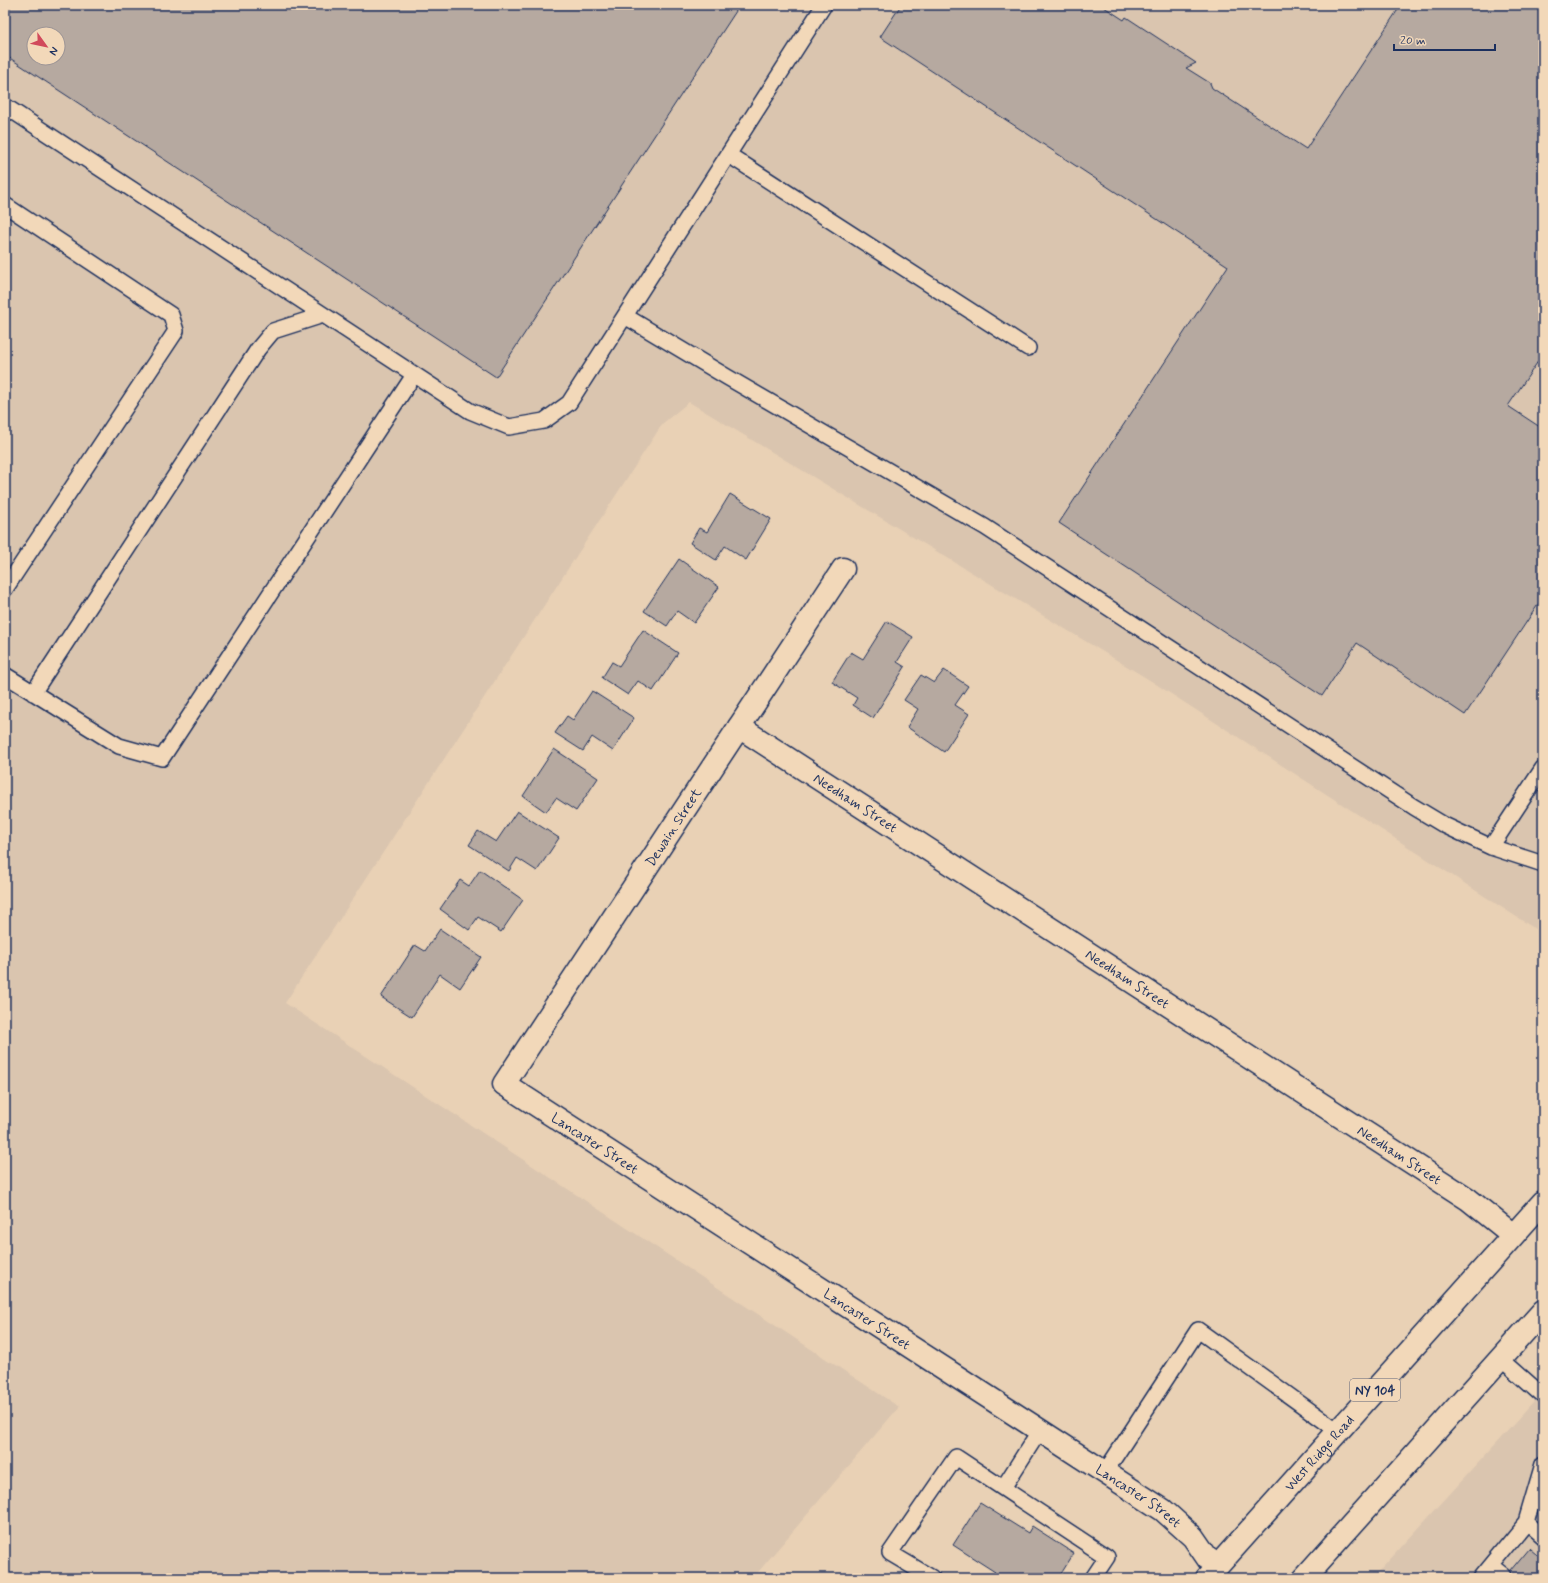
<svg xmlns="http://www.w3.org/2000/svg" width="1548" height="1583" font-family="Mynerve,sans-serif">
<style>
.built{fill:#dac5af;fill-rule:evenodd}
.building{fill:#b6a9a0;stroke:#1b2f5e;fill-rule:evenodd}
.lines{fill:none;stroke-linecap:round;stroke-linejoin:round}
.service-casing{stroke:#1b2f5e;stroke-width:18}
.minor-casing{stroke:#1b2f5e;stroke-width:25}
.trunk-casing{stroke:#1b2f5e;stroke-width:25}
.service{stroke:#f2d8b9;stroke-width:15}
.minor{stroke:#f2d8b9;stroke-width:22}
.trunk{stroke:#f2d8b9;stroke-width:22}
.labels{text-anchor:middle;stroke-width:3;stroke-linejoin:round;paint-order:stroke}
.shield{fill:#f2d8b9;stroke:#5c6279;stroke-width:1}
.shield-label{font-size:13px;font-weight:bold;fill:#1b2f5e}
.street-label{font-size:14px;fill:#1b2f5e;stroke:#f2d8b9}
</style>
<rect width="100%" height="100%" fill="#e9d1b5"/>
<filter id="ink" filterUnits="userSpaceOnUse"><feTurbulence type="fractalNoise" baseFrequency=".025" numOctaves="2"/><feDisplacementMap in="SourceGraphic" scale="8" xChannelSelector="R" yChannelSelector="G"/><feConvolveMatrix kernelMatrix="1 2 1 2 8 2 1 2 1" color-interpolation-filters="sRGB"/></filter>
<g filter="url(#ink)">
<path class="built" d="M 5,5 L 1543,5 L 1543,934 L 1148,679 L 689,402 L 663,423 L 285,1003 L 899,1407 L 753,1578 L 5,1578 ZM 34,34 L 58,34 L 58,58 L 34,58 Z
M 1543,1392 L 1543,1578 L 1373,1578 Z"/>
<path class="building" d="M 5,5 L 740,5 L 496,377 L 5,55 ZM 34,34 L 58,34 L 58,58 L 34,58 Z
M 901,5 L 1101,5 L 1124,20 L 1126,17 L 1196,63 L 1186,68 L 1210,83 L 1212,88 L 1306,149 L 1401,5 L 1543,5 L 1543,354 L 1508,406 L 1543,429 L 1543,597 L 1465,715 L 1357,643 L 1322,696 L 1059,523 L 1228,266 L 880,37 Z
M 730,494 L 771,519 L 746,560 L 725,546 L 716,560 L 690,543 L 699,528 L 707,532 Z
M 679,559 L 719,587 L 694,623 L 677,611 L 667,626 L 644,611 Z
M 887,621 L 913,637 L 897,662 L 905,667 L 873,718 L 853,705 L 857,698 L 832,682 L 851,652 L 863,659 Z
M 643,630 L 678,653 L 653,691 L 638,681 L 628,695 L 602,678 L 612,662 L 619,666 Z
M 944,670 L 968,686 L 955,705 L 969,714 L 944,752 L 907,727 L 918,709 L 904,700 L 921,675 L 934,683 Z
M 592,691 L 634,718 L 613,751 L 592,737 L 583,751 L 555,733 L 567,716 L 573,720 Z
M 554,749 L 598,778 L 576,811 L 556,798 L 546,812 L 523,796 Z
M 517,811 L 559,838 L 537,871 L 517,858 L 509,871 L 469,845 L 478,831 L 496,842 Z
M 480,870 L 523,900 L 501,932 L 478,917 L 469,930 L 440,909 L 460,880 L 469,886 Z
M 440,929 L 481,957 L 460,988 L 440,974 L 412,1017 L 381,997 L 415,945 L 425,951 Z
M 980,1503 L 1028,1533 L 1032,1526 L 1074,1553 L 1059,1577 L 1061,1578 L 990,1578 L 995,1572 L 953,1545 Z
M 1530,1548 L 1543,1559 L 1543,1578 L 1505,1578 Z"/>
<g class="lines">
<g class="service-casing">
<path id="service" d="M 5,106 L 470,411 L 509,427 L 544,421 L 569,403 L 824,5
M 729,155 L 1028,348
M 5,205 L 171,315 L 176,331 L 5,589
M 625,316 L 727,377 L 985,527 L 1414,807 L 1444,825 L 1491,847 L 1543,864
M 5,675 L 119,746 L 162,758 L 414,375
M 33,693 L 258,349 L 273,331 L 323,315
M 1491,847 L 1543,768
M 1500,1358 L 1543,1396
M 1105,1472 L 1198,1330 L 1338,1431
M 1003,1488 L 1040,1430
M 1526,1522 L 1543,1537
M 1489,1567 L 1503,1578
M 932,1578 L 890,1553 L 956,1457 L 1107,1557 L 1093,1578
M 1480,1578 L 1526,1522 L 1543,1464"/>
</g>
<g class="minor-casing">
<g id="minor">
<path id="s1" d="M 843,569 L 504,1084 L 1163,1510 L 1193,1537 L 1215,1569"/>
<path id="s2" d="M 739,727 L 1468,1199 L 1513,1235"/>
</g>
</g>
<g class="trunk-casing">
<g id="trunk">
<path id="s3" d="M 1207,1578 L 1543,1202"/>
<path d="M 1304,1578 L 1543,1311"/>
</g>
</g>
<use href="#service" class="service"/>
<use href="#minor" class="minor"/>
<use href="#trunk" class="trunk"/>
</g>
</g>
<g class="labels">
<rect class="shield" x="1350" y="1379" width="50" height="22" rx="3"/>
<g class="shield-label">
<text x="1375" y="1395">NY 104</text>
</g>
<g class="street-label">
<text dy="5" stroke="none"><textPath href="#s2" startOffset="139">Needham Street</textPath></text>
<text transform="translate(673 827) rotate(-57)" y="5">Dewain Street</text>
<text dy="5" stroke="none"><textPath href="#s2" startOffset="463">Needham Street</textPath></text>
<text dy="5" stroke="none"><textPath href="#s1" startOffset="725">Lancaster Street</textPath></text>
<text dy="5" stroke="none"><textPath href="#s2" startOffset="787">Needham Street</textPath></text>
<text dy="5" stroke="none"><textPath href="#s1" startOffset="1049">Lancaster Street</textPath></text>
<text dy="5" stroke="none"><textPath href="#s3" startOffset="168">West Ridge Road</textPath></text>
<text dy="5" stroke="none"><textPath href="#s1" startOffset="1373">Lancaster Street</textPath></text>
</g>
</g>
<rect width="1548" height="1583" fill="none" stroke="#f2d8b9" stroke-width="20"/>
<rect x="10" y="10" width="1528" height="1563" fill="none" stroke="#1b2f5e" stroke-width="1.5" filter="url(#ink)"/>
<g transform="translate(46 46) rotate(123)"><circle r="19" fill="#f2d8b9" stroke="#9c9495"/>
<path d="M0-3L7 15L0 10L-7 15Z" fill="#d1495b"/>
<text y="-6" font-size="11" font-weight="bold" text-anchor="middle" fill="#1b2f5e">N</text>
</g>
<path d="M1394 44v6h101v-6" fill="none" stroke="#1b2f5e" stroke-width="2"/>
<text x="1400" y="44" font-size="12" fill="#1b2f5e" stroke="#f2d8b9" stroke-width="3" paint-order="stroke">20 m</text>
</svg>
